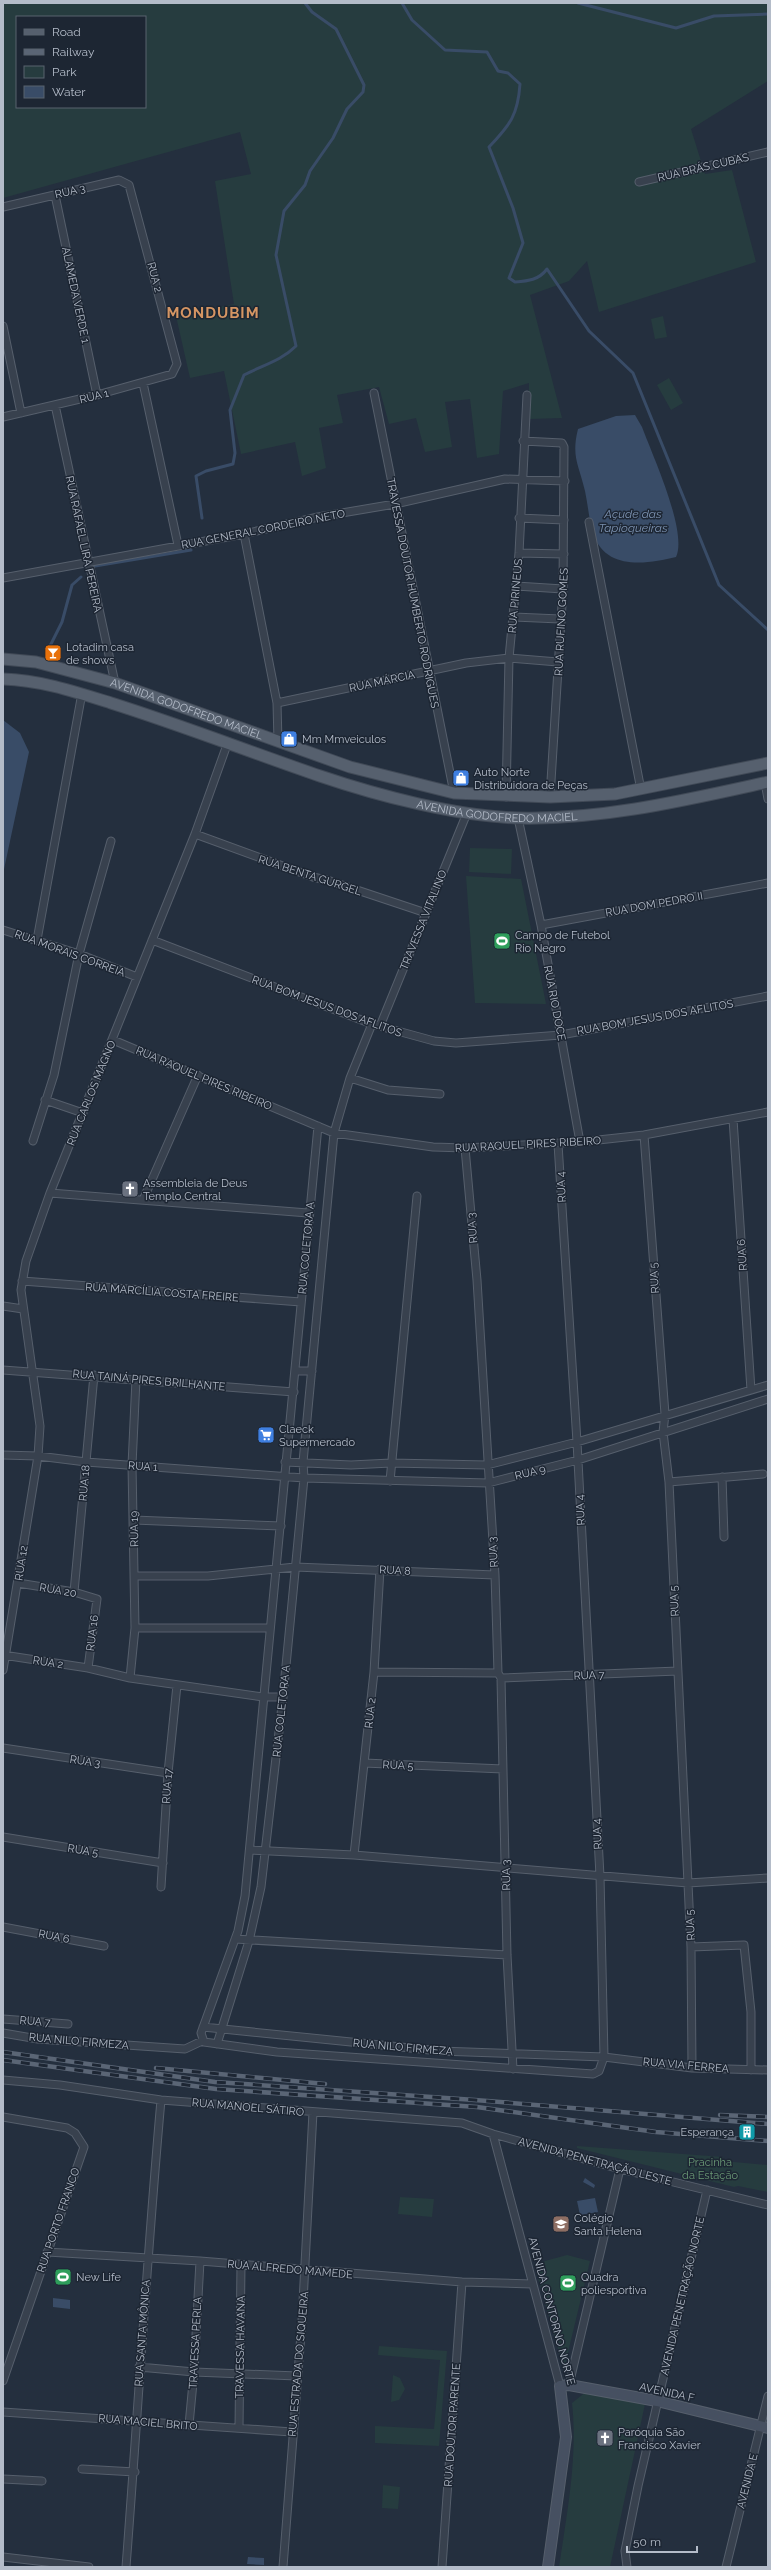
<svg xmlns="http://www.w3.org/2000/svg" width="771" height="2570" font-family="Raleway,sans-serif">
<style>
.green{fill:#263c3f;fill-rule:evenodd}
.water{fill:#394c67}
.lines{fill:none;stroke-linecap:round;stroke-linejoin:round}
.stream{stroke:#394c67;stroke-width:3}
.street-casing{stroke:#565f6c;stroke-width:9}
.secondary-casing{stroke:#565f6c;stroke-width:12}
.primary-casing{stroke:#414a57;stroke-width:13}
.street{stroke:#38414e;stroke-width:7}
.secondary{stroke:#465061;stroke-width:10}
.primary{stroke:#56606e;stroke-width:11}
.rail-casing{stroke:#5a6575;stroke-width:4.5}
.rail{stroke:#1d2633;stroke-width:3;stroke-dasharray:9;stroke-linecap:butt}
.labels{text-anchor:middle;stroke-width:3;stroke-linejoin:round;paint-order:stroke}
.street-label{font-size:11px;fill:#b4bcc9;stroke:#1d2633}
.poi-label{font-size:11px;fill:#b4bcc9;stroke:#1d2633;text-anchor:start}
.park-label{font-size:11px;fill:#6b9a76;stroke:#1d2633}
.water-label{font-size:12px;font-style:italic;fill:#7c92b1;stroke:#1d2633}
.district-label{font-size:15px;font-weight:bold;letter-spacing:1px;fill:#d59563;stroke:#1d2633}
</style>
<rect width="100%" height="100%" fill="#242f3e"/>
<path class="green" d="M 3,3 L 768,3 L 768,81 L 691,129 L 705,174 L 732,170 L 756,262 L 599,312 L 587,261 L 569,281 L 530,295 L 562,418 L 529,419 L 529,383 L 503,391 L 499,454 L 477,458 L 470,399 L 445,402 L 452,447 L 425,452 L 416,418 L 389,424 L 379,387 L 337,395 L 343,423 L 319,428 L 326,468 L 302,476 L 295,442 L 241,454 L 224,371 L 190,378 L 176,316 L 234,304 L 215,181 L 251,174 L 240,132 L 3,198 ZM 17,17 L 145,17 L 145,107 L 17,107 Z
M 663,316 L 667,337 L 655,339 L 651,319 Z
M 669,378 L 683,403 L 671,410 L 657,385 Z
M 470,848 L 512,849 L 511,874 L 469,872 Z
M 466,876 L 521,879 L 546,1004 L 475,1003 Z
M 577,2146 L 723,2157 L 723,2161 L 768,2165 L 768,2192 L 738,2186 L 734,2187 L 577,2148 Z
M 400,2197 L 434,2199 L 432,2217 L 398,2214 Z
M 567,2255 L 590,2261 L 564,2369 L 534,2264 Z
M 379,2346 L 447,2351 L 439,2446 L 375,2443 L 375,2426 L 434,2429 L 440,2360 L 378,2355 Z
M 393,2375 L 400,2378 L 405,2389 L 399,2400 L 391,2402 Z
M 587,2391 L 645,2404 L 610,2567 L 559,2567 C 567,2513 578,2457 572,2403 Z
M 383,2485 L 400,2487 L 398,2509 L 382,2508 Z"/>
<path class="water" d="M 635,415 L 642,427 C 652,454 688,532 676,557 C 647,564 605,571 593,533 C 589,520 588,505 585,491 C 579,465 571,457 578,429 L 616,416 Z
M 3,720 L 20,733 L 29,752 L 3,874 Z
M 585,2178 L 595,2185 L 594,2188 L 583,2182 Z
M 595,2198 L 598,2212 L 580,2215 L 577,2201 Z
M 53,2298 L 70,2300 L 70,2309 L 53,2307 Z
M 248,2557 L 264,2558 L 264,2565 L 247,2564 Z"/>
<g class="lines">
<path class="stream" d="M 402,3 L 412,20 L 445,50 L 487,52 L 498,71 L 508,73 L 520,84 C 518,115 510,125 489,147 L 513,208 L 523,243 L 509,278 L 515,282 C 528,281 539,280 547,269 L 589,331 L 633,373 L 719,585 L 768,630
M 578,3 L 676,28 L 714,16 L 768,14
M 202,518 L 196,476 L 206,471 L 233,464 L 235,453 L 230,410 L 244,375 C 263,365 281,361 296,346 L 276,255 L 284,211 L 305,185 L 310,171 L 333,138 L 347,109 L 363,92 L 364,85 L 336,29 L 312,12 L 305,3
M 95,566 L 191,550
M 48,650 L 62,622 L 72,585 L 81,577"/>
<g class="street-casing">
<path id="street" d="M 639,182 L 768,152
M 55,195 L 97,395
M 3,207 L 119,180 L 129,185 L 177,364 L 172,374 L 97,395 L 3,417
M 3,326 L 21,413
M 143,383 L 178,545
M 374,393 L 454,793
M 55,405 L 115,683
M 523,441 L 562,443 L 564,447 L 563,589 L 550,797
M 519,518 L 564,520
M 589,522 L 641,790
M 244,534 L 277,703 L 278,742
M 519,553 L 564,554
M 3,578 L 244,534 L 318,517 L 395,504 L 505,479 L 565,481
M 516,586 L 563,589
M 514,617 L 560,619
M 277,703 L 466,663 L 509,658 L 558,662
M 765,783 L 768,799
M 506,797 L 509,658 L 519,553 L 527,395
M 518,818 L 541,925 L 580,1142
M 195,834 L 313,877 L 330,881 L 426,913
M 541,925 L 768,883
M 3,930 L 79,954 L 137,977
M 37,940 L 82,693
M 152,940 L 372,1024 L 434,1041 L 456,1043 L 561,1035 L 768,996
M 380,1026 L 467,813
M 113,1040 L 334,1133 L 433,1147 L 465,1148 L 580,1142 L 644,1135 L 768,1112
M 350,1078 L 388,1090 L 440,1094
M 45,1100 L 83,1113
M 733,1119 L 751,1390
M 318,1126 L 245,1896 L 238,1931 L 201,2033 L 204,2042 L 277,2052 L 593,2074 L 599,2071 L 604,2057 L 600,1876 L 577,1442 L 558,1144
M 644,1135 L 665,1414 L 663,1432 L 669,1482 L 691,1947 L 692,2068
M 33,1141 L 54,1075 L 79,954 L 111,841
M 465,1148 L 477,1280 L 495,1575 L 498,1673 L 501,1678 L 507,1955 L 513,2069
M 50,1193 L 308,1213
M 143,1200 L 198,1075
M 22,1281 L 301,1302
M 3,1306 L 23,1309
M 3,1370 L 294,1392
M 296,1371 L 312,1371
M 3,1455 L 38,1456 L 86,1462 L 304,1478 L 488,1483 L 578,1460 L 768,1399
M 285,1462 L 351,1465 L 391,1463 L 487,1465 L 577,1442 L 768,1385
M 722,1477 L 724,1537
M 390,1481 L 417,1196
M 669,1482 L 763,1474
M 134,1520 L 281,1526
M 134,1576 L 208,1576 L 295,1567 L 495,1575
M 18,1583 L 74,1592 L 97,1599 L 88,1668
M 74,1592 L 94,1375
M 135,1628 L 270,1628
M 3,1655 L 88,1668 L 130,1678 L 263,1697 L 283,1697
M 3,1670 L 38,1456 L 40,1426 L 21,1290 L 26,1261 L 50,1193 L 195,834 L 228,742
M 374,1672 L 498,1673
M 130,1678 L 135,1628 L 132,1465 L 136,1379
M 501,1678 L 678,1671
M 3,1748 L 168,1773
M 364,1763 L 503,1769
M 3,1837 L 163,1863
M 250,1850 L 354,1855 L 688,1883 L 768,1878
M 354,1855 L 374,1672 L 380,1569
M 161,1887 L 168,1773 L 177,1685
M 3,1927 L 104,1946
M 235,1939 L 507,1955
M 691,1947 L 744,1945 L 751,2012 L 751,2070
M 3,2019 L 68,2024
M 203,2027 L 440,2051 L 604,2057 L 692,2068 L 768,2070
M 3,2033 L 38,2039 L 185,2049 L 202,2041
M 217,2044 L 249,1941 L 261,1887 L 283,1697 L 304,1478 L 303,1462 L 334,1133 L 350,1078 L 372,1024
M 3,2080 L 60,2085 L 161,2100 L 462,2123 L 493,2134 L 620,2169 L 768,2205
M 3,2117 L 67,2128 L 75,2133 L 84,2147 L 3,2381
M 493,2134 L 560,2386
M 47,2252 L 200,2261 L 462,2282 L 532,2284
M 139,2367 L 194,2372 L 297,2376
M 569,2385 L 620,2169
M 3,2412 L 292,2432
M 189,2425 L 194,2372 L 200,2261
M 239,2428 L 241,2265
M 82,2469 L 135,2472
M 3,2479 L 42,2481
M 3,2557 L 89,2567
M 126,2567 C 138,2411 147,2255 161,2100
M 283,2567 L 302,2321 L 313,2112
M 442,2567 L 462,2282
M 627,2567 L 625,2551 L 638,2486 L 707,2190
M 726,2567 L 768,2396"/>
</g>
<g class="secondary-casing">
<path id="secondary" d="M 548,2567 L 566,2437 L 560,2386 L 569,2385 L 657,2401 L 768,2428"/>
</g>
<g class="primary-casing">
<g id="primary">
<path id="s1" d="M 3,659 L 36,662 L 115,683 L 350,767 L 454,793 L 550,797 L 615,794 L 768,763"/>
<path id="s2" d="M 3,679 C 40,680 76,692 111,703 C 181,725 250,752 320,776 C 379,796 456,816 518,818 C 602,820 686,800 768,782"/>
</g>
</g>
<use href="#street" class="street"/>
<use href="#secondary" class="secondary"/>
<use href="#primary" class="primary"/>
<g class="rail-casing">
<path id="rail" d="M 3,2052 L 215,2082 L 475,2100 L 768,2124
M 3,2060 L 216,2089 L 477,2107 L 656,2132 L 768,2141
M 156,2068 L 325,2084
M 720,2115 L 768,2117"/>
</g>
<use href="#rail" class="rail"/>
</g>
<defs>
<g id="bar-square" transform="scale(0.9)"><rect x="-9" y="-9" width="18" height="18" rx="4" fill="#e8710a" stroke="#1d2633"/><path d="M-6-5H6L.8 .8V4.5H3.5V6h-7V4.5H-.8V.8Z" fill="#fff"/></g>
<g id="shop-square" transform="scale(0.9)"><rect x="-9" y="-9" width="18" height="18" rx="4" fill="#3f7fe0" stroke="#1d2633"/><path d="M-5-2.5h2.3a2.7 3.5 0 0 1 5.4 0H5L5.5 6h-11ZM-1.5-2.5h3a1.5 2.3 0 0 0-3 0Z" fill="#fff"/></g>
<g id="stadium-square" transform="scale(0.9)"><rect x="-9" y="-9" width="18" height="18" rx="4" fill="#2e9e5b" stroke="#1d2633"/><path d="M0-5a6.5 5 0 1 0 0 10a6.5 5 0 1 0 0-10ZM-3.5-1.8h7v3.6h-7Z" fill="#fff"/></g>
<g id="church-square" transform="scale(0.9)"><rect x="-9" y="-9" width="18" height="18" rx="4" fill="#6b7280" stroke="#1d2633"/><path d="M-1.2-6h2.4v3.5h3.3v2.4h-3.3V6h-2.4V-.1h-3.3v-2.4h3.3Z" fill="#fff"/></g>
<g id="supermarket-square" transform="scale(0.9)"><rect x="-9" y="-9" width="18" height="18" rx="4" fill="#3f7fe0" stroke="#1d2633"/><path d="M-6-5.5h2.5l.6 2H6L4.5 2H-2.5L-4.4-4H-6ZM-1.5 3.2a1.3 1.3 0 1 0 .1 0ZM3 3.2a1.3 1.3 0 1 0 .1 0Z" fill="#fff"/></g>
<g id="building-square" transform="scale(0.9)"><rect x="-9" y="-9" width="18" height="18" rx="4" fill="#0f9aa8" stroke="#1d2633"/><path d="M-4-6H4V6H1V3H-1V6H-4ZM-2.5-4.3h1.7v1.8h-1.7ZM.8-4.3h1.7v1.8H.8ZM-2.5-1h1.7V.8h-1.7ZM.8-1h1.7V.8H.8Z" fill="#fff"/></g>
<g id="school-square" transform="scale(0.9)"><rect x="-9" y="-9" width="18" height="18" rx="4" fill="#8d6e63" stroke="#1d2633"/><path d="M0-5L7-2L0 1L-7-2ZM-4 1L0 2.5L4 1V4Q0 6-4 4Z" fill="#fff"/></g>
</defs>
<g fill-rule="evenodd">
<use href="#bar-square" x="53" y="653"/>
<use href="#shop-square" x="289" y="739"/>
<use href="#shop-square" x="461" y="778"/>
<use href="#stadium-square" x="502" y="941"/>
<use href="#church-square" x="130" y="1189"/>
<use href="#supermarket-square" x="266" y="1435"/>
<use href="#building-square" x="747" y="2132"/>
<use href="#school-square" x="561" y="2224"/>
<use href="#stadium-square" x="63" y="2277"/>
<use href="#stadium-square" x="568" y="2283"/>
<use href="#church-square" x="605" y="2438"/>
</g>
<g class="labels">
<g class="street-label">
<text transform="translate(703 167) rotate(-13)" y="4">RUA BRÁS CUBAS</text>
<text transform="translate(70 191) rotate(-13)" y="4">RUA 3</text>
<text transform="translate(155 277) rotate(75)" y="4">RUA 2</text>
<text transform="translate(76 295) rotate(78)" y="4">ALAMEDA VERDE 1</text>
<text transform="translate(94 396) rotate(-14)" y="4">RUA 1</text>
<text transform="translate(263 529) rotate(-11)" y="4">RUA GENERAL CORDEIRO NETO</text>
<text transform="translate(84 544) rotate(78)" y="4">RUA RAFAEL LIRA PEREIRA</text>
<text transform="translate(413 593) rotate(79)" y="4">TRAVESSA DOUTOR HUMBERTO RODRIGUES</text>
<text transform="translate(515 596) rotate(-85)" y="4">RUA PIRINEUS</text>
<text transform="translate(561 622) rotate(-87)" y="4">RUA RUFINO GOMES</text>
<text transform="translate(382 681) rotate(-12)" y="4">RUA MÁRCIA</text>
<text dy="4" stroke="none"><textPath href="#s1" startOffset="191">AVENIDA GODOFREDO MACIEL</textPath></text>
<text dy="4" stroke="none"><textPath href="#s2" startOffset="514">AVENIDA GODOFREDO MACIEL</textPath></text>
<text transform="translate(310 875) rotate(18)" y="4">RUA BENTA GURGEL</text>
<text transform="translate(654 904) rotate(-10)" y="4">RUA DOM PEDRO II</text>
<text transform="translate(423 920) rotate(-68)" y="4">TRAVESSA VITALINO</text>
<text transform="translate(70 953) rotate(20)" y="4">RUA MORAIS CORREIA</text>
<text transform="translate(555 1003) rotate(79)" y="4">RUA RIO DOCE</text>
<text transform="translate(327 1006) rotate(20)" y="4">RUA BOM JESUS DOS AFLITOS</text>
<text transform="translate(655 1017) rotate(-10)" y="4">RUA BOM JESUS DOS AFLITOS</text>
<text transform="translate(204 1078) rotate(23)" y="4">RUA RAQUEL PIRES RIBEIRO</text>
<text transform="translate(91 1093) rotate(-68)" y="4">RUA CARLOS MAGNO</text>
<text transform="translate(528 1144) rotate(-3)" y="4">RUA RAQUEL PIRES RIBEIRO</text>
<text transform="translate(561 1187) rotate(-93)" y="4">RUA 4</text>
<text transform="translate(472 1228) rotate(-95)" y="4">RUA 3</text>
<text transform="translate(306 1248) rotate(-85)" y="4">RUA COLETORA A</text>
<text transform="translate(742 1255) rotate(-94)" y="4">RUA 6</text>
<text transform="translate(654 1278) rotate(-94)" y="4">RUA 5</text>
<text transform="translate(162 1292) rotate(4)" y="4">RUA MARCÍLIA COSTA FREIRE</text>
<text transform="translate(149 1380) rotate(5)" y="4">RUA TAINÁ PIRES BRILHANTE</text>
<text transform="translate(143 1466) rotate(4)" y="4">RUA 1</text>
<text transform="translate(530 1472) rotate(-14)" y="4">RUA 9</text>
<text transform="translate(84 1483) rotate(-85)" y="4">RUA 18</text>
<text transform="translate(580 1510) rotate(-93)" y="4">RUA 4</text>
<text transform="translate(134 1529) rotate(-91)" y="4">RUA 19</text>
<text transform="translate(493 1552) rotate(-94)" y="4">RUA 3</text>
<text transform="translate(21 1563) rotate(-81)" y="4">RUA 12</text>
<text transform="translate(395 1570) rotate(3)" y="4">RUA 8</text>
<text transform="translate(58 1590) rotate(10)" y="4">RUA 20</text>
<text transform="translate(674 1601) rotate(-93)" y="4">RUA 5</text>
<text transform="translate(92 1633) rotate(-83)" y="4">RUA 16</text>
<text transform="translate(48 1662) rotate(9)" y="4">RUA 2</text>
<text transform="translate(589 1675) rotate(-2)" y="4">RUA 7</text>
<text transform="translate(281 1711) rotate(-84)" y="4">RUA COLETORA A</text>
<text transform="translate(370 1713) rotate(-84)" y="4">RUA 2</text>
<text transform="translate(85 1761) rotate(8)" y="4">RUA 3</text>
<text transform="translate(398 1765) rotate(3)" y="4">RUA 5</text>
<text transform="translate(167 1786) rotate(-86)" y="4">RUA 17</text>
<text transform="translate(597 1834) rotate(-93)" y="4">RUA 4</text>
<text transform="translate(83 1850) rotate(9)" y="4">RUA 5</text>
<text transform="translate(506 1875) rotate(-91)" y="4">RUA 3</text>
<text transform="translate(690 1925) rotate(-93)" y="4">RUA 5</text>
<text transform="translate(54 1936) rotate(11)" y="4">RUA 6</text>
<text transform="translate(35 2021) rotate(5)" y="4">RUA 7</text>
<text transform="translate(79 2041) rotate(5)" y="4">RUA NILO FIRMEZA</text>
<text transform="translate(403 2047) rotate(5)" y="4">RUA NILO FIRMEZA</text>
<text transform="translate(686 2065) rotate(5)" y="4">RUA VIA FERREA</text>
<text transform="translate(248 2107) rotate(5)" y="4">RUA MANOEL SÁTIRO</text>
<text transform="translate(595 2161) rotate(15)" y="4">AVENIDA PENETRAÇÃO LESTE</text>
<text transform="translate(58 2220) rotate(-71)" y="4">RUA PORTO FRANCO</text>
<text transform="translate(290 2269) rotate(5)" y="4">RUA ALFREDO MAMEDE</text>
<text transform="translate(682 2296) rotate(-77)" y="4">AVENIDA PENETRAÇÃO NORTE</text>
<text transform="translate(552 2311) rotate(75)" y="4">AVENIDA CONTORNO NORTE</text>
<text transform="translate(142 2333) rotate(-86)" y="4">RUA SANTA MÔNICA</text>
<text transform="translate(195 2343) rotate(-87)" y="4">TRAVESSA PERLA</text>
<text transform="translate(240 2347) rotate(-89)" y="4">TRAVESSA HAVANA</text>
<text transform="translate(298 2364) rotate(-85)" y="4">RUA ESTRADA DO SIQUEIRA</text>
<text transform="translate(667 2392) rotate(12)" y="4">AVENIDA F</text>
<text transform="translate(148 2422) rotate(5)" y="4">RUA MACIEL BRITO</text>
<text transform="translate(452 2425) rotate(-86)" y="4">RUA DOUTOR PARENTE</text>
<text transform="translate(747 2481) rotate(-76)" y="4">AVENIDA E</text>
</g>
<g class="poi-label">
<text x="66" y="651">Lotadim casa<tspan x="66" dy="13">de shows</tspan></text>
<text x="302" y="743">Mm Mmveiculos</text>
<text x="474" y="776">Auto Norte<tspan x="474" dy="13">Distribuidora de Peças</tspan></text>
<text x="515" y="939">Campo de Futebol<tspan x="515" dy="13">Rio Negro</tspan></text>
<text x="143" y="1187">Assembleia de Deus<tspan x="143" dy="13">Templo Central</tspan></text>
<text x="279" y="1433">Claeck<tspan x="279" dy="13">Supermercado</tspan></text>
<text x="734" y="2136" text-anchor="end">Esperança</text>
<text x="574" y="2222">Colégio<tspan x="574" dy="13">Santa Helena</tspan></text>
<text x="76" y="2281">New Life</text>
<text x="581" y="2281">Quadra<tspan x="581" dy="13">poliesportiva</tspan></text>
<text x="618" y="2436">Paróquia São<tspan x="618" dy="13">Francisco Xavier</tspan></text>
</g>
<g class="park-label">
<text x="710" y="2166">Pracinha<tspan x="710" dy="13">da Estação</tspan></text>
</g>
<g class="water-label">
<text x="633" y="518">Açude das<tspan x="633" dy="14">Tapioqueiras</tspan></text>
</g>
<g class="district-label">
<text x="213" y="318">MONDUBIM</text>
</g>
</g>
<rect width="771" height="2570" fill="none" stroke="#b4bcc9" stroke-width="8"/>
<rect x="16" y="16" width="130" height="92" fill="#1d2633" stroke="#59626f"/>
<rect x="24" y="29" width="20" height="6" fill="#56606e" stroke="#59626f"/>
<text x="52" y="36" font-size="12" fill="#b4bcc9">Road</text>
<rect x="24" y="49" width="20" height="6" fill="#5a6575" stroke="#59626f"/>
<text x="52" y="56" font-size="12" fill="#b4bcc9">Railway</text>
<rect x="24" y="66" width="20" height="12" fill="#263c3f" stroke="#59626f"/>
<text x="52" y="76" font-size="12" fill="#b4bcc9">Park</text>
<rect x="24" y="86" width="20" height="12" fill="#394c67" stroke="#59626f"/>
<text x="52" y="96" font-size="12" fill="#b4bcc9">Water</text>
<path d="M627 2546v6h70v-6" fill="none" stroke="#b4bcc9" stroke-width="2"/>
<text x="633" y="2546" font-size="12" fill="#b4bcc9" stroke="#1d2633" stroke-width="3" paint-order="stroke">50 m</text>
</svg>
